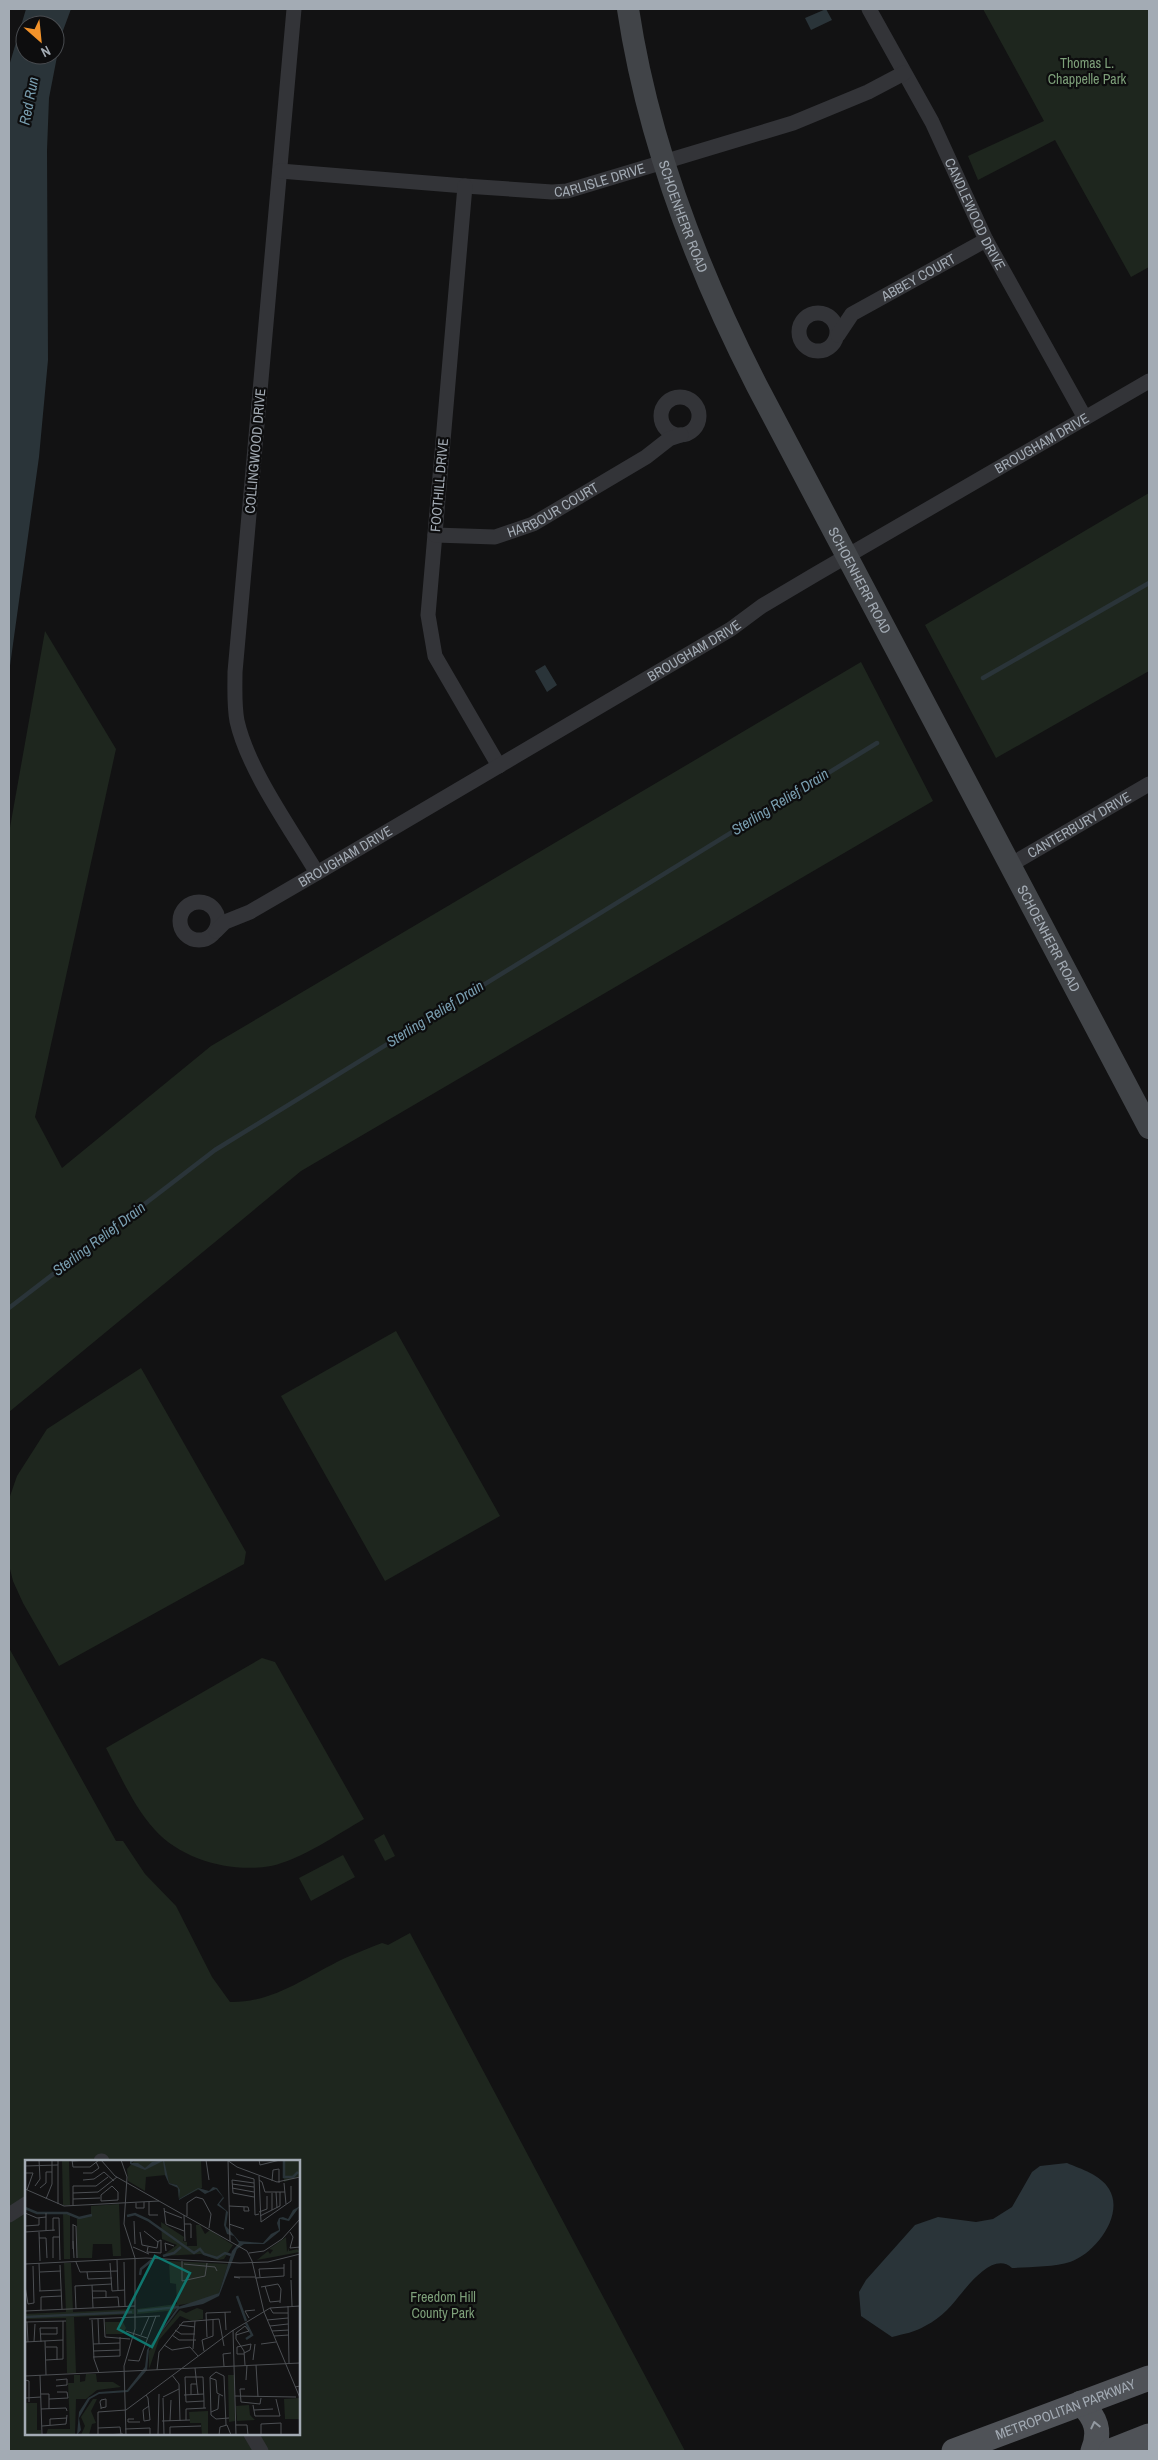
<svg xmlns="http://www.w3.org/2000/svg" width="1158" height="2460" font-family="'Archivo Narrow',sans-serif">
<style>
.green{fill:#1e261e;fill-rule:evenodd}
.water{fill:#2a3439;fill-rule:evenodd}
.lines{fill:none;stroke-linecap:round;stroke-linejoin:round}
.stream{stroke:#2a3439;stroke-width:4.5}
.minor{stroke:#333438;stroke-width:15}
.secondary{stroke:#414448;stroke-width:22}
.primary{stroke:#4f5257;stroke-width:25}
.oneway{stroke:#9299a1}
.labels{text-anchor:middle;stroke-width:4.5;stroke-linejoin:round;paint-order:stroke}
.park-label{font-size:14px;fill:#7d9f79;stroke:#0d0d0e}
.street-label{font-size:14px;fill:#a3abb4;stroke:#0d0d0e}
.water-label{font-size:15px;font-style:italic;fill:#799eb0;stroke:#0d0d0e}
.inset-river{fill:none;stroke:#2a3439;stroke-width:2.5}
.inset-road{fill:none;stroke:#4c4f53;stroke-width:1}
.view{fill:#0f766e;fill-opacity:0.15;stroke:#0f766e;stroke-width:2.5}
.inset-edge{fill:none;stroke:#a3abb4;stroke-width:2.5}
</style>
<rect width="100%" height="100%" fill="#121213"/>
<path class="green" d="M 983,9 L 1149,9 L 1149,267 L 1131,277 L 1055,140 L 978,180 L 968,156 L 1044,121 Z
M 1149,493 L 1149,671 L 996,758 L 925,625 Z
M 45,631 L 116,749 L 35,1117 L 62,1168 L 211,1046 L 861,662 L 933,801 L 301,1171 L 9,1412 L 9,833 Z
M 396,1331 L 500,1516 L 385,1581 L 281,1396 Z
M 141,1368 L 246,1552 L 244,1564 L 59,1666 L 23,1603 L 13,1581 L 9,1565 L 9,1499 L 17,1476 L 47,1429 Z
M 9,1648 L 116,1841 L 123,1841 L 145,1874 L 176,1906 L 212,1977 L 230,2002 C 273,2003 306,1977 343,1959 C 356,1953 369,1948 382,1943 L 388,1945 L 410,1933 L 685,2451 L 9,2451 ZM 26,2161 L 299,2161 L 299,2434 L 26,2434 Z
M 262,1658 L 275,1662 L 364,1819 C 338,1834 300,1860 271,1866 C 232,1873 182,1860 155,1830 C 134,1807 120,1775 106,1748 Z
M 384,1834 L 395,1856 L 385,1861 L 374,1840 Z
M 343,1855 L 355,1877 L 311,1901 L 299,1878 Z"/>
<path class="water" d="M 26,9 L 71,9 L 61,36 L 49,98 L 47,150 L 48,360 L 39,457 L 9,673 L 9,66 ZM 25,25 L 55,25 L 55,55 L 25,55 Z
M 826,9 L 832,20 L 811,30 L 805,18 Z
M 545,665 L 557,685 L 547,692 L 535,671 Z
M 1067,2163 C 1081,2169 1101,2175 1109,2189 C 1125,2215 1095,2254 1070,2262 C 1055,2267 1028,2267 1012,2268 C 990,2248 960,2298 947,2310 C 941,2316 933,2322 925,2326 C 916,2332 903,2334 892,2337 L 861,2316 L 859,2292 L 866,2280 L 915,2225 L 938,2217 L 976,2222 L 993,2219 L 1012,2207 L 1032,2172 L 1040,2166 Z"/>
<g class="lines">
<path class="stream" d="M 983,678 L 1149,583
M 9,1308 L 215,1150 L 877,743"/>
<g class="minor">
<path d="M 294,9 L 235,672 C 235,688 234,705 237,721 C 248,770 291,829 317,873"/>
<path id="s1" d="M 869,9 L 932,122 L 986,240 L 1085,418"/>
<path id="s2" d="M 280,171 L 465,186 L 552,192 L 567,191 L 793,123 L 868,92 L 904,73"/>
<path d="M 465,186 L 428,615 L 435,656 L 499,766"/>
<circle cx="818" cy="332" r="19"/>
<path id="s3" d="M 838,335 L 852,314 L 986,240"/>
<circle cx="680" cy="416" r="19"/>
<path id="s4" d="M 435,535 L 495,537 L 533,524 L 646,457 L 669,439 L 681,435"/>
<path id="s5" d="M 1010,865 L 1149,784"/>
<circle cx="199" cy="921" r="19"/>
<path id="s6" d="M 216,931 L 225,922 L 250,912 L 317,873 L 731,629 L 762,606 L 816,574 L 1149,381"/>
<path d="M 101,2161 L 102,2161"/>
<path d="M 9,2215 L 26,2204"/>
<path d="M 251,2434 L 261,2451"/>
</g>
<path class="secondary" id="s7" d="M 628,9 C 648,142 696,267 757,386 L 1149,1128"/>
<g class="primary">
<path d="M 1081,2403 C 1096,2418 1101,2431 1093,2451"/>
<path id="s8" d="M 954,2451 L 1149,2378"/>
<path d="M 1111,2451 L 1149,2436"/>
</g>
</g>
<defs><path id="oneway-chevron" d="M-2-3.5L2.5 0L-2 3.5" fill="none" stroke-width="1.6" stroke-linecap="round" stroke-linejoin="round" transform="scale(1.25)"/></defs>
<use class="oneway" href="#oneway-chevron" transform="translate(1095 2425) rotate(-103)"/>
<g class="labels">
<g class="park-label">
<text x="1087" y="68">Thomas L.<tspan x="1087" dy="16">Chappelle Park</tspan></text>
<text x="443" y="2302">Freedom Hill<tspan x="443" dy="16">County Park</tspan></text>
</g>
<g class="street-label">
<text dy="5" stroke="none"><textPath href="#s2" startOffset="322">CARLISLE DRIVE</textPath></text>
<text dy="5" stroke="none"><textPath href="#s1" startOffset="231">CANDLEWOOD DRIVE</textPath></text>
<text dy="5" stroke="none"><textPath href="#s7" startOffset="215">SCHOENHERR ROAD</textPath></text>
<text dy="5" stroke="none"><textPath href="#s3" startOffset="101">ABBEY COURT</textPath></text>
<text dy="5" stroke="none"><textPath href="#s6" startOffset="960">BROUGHAM DRIVE</textPath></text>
<text transform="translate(255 451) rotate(-85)" y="5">COLLINGWOOD DRIVE</text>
<text transform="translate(439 485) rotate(-85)" y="5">FOOTHILL DRIVE</text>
<text dy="5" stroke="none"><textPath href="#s4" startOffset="124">HARBOUR COURT</textPath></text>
<text dy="5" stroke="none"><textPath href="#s7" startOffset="620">SCHOENHERR ROAD</textPath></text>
<text dy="5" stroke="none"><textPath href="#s6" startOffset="555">BROUGHAM DRIVE</textPath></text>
<text dy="5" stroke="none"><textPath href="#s5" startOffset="80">CANTERBURY DRIVE</textPath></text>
<text dy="5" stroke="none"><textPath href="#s6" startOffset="150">BROUGHAM DRIVE</textPath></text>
<text dy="5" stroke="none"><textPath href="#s7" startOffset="1025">SCHOENHERR ROAD</textPath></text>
<text dy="5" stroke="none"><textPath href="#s8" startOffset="119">METROPOLITAN PARKWAY</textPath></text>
</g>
<g class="water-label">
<text transform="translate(29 101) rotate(-79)" y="5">Red Run</text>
<text transform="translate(780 802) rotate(-32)" y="5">Sterling Relief Drain</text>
<text transform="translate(435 1014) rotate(-32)" y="5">Sterling Relief Drain</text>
<text transform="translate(99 1239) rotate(-37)" y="5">Sterling Relief Drain</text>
</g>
</g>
<g transform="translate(25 2160)">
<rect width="275" height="275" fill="#121213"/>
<path d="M 37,0 L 44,0 L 45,45 L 38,45 ZM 110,0 L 176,0 L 177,28 L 154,39 L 152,25 L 144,23 L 141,15 L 121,17 L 120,31 L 103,21 L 102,9 ZM 258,0 L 275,0 L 275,16 L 259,22 ZM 94,44 L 96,96 L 88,96 L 87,84 L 68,84 L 67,98 L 52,98 L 52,59 L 66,55 L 66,46 ZM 38,53 L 45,55 L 45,99 L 39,99 ZM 136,62 L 159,77 L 158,81 L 162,82 L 162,86 L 172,86 L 171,65 L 175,65 L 180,74 L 185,70 L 208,85 L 199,99 L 193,100 L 176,94 L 137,96 L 152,85 L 137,79 ZM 261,77 L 262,92 L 264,88 L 264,91 L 272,89 L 275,92 L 232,100 L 243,91 L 245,94 L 248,90 L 244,89 ZM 144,101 L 203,104 L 194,133 L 179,141 L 154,145 L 136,168 L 143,151 L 112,154 L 112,149 L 152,144 L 151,124 L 145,123 ZM 39,103 L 46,103 L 48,152 L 109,149 L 109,154 L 49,157 L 51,213 L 42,213 L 41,158 L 0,159 L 0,154 L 41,152 ZM 172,148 L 178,150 L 178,159 L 167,161 L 155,156 L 134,180 L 124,209 L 124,191 L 137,172 L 155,150 L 161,153 ZM 80,162 L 98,162 L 101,168 L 98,174 L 81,174 ZM 61,214 L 71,214 L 72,222 L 88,222 L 96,227 L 72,230 L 61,239 L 51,239 L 50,275 L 21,275 L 23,269 L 45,269 L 43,223 L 49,223 L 49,215 L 55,215 L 55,222 L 60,221 ZM 203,215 L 209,215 L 210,261 L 204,262 ZM 274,238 L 275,259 L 260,259 L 259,239 ZM 68,239 L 72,239 L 66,251 L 71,263 L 67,264 L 64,275 L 56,275 L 60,266 L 56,257 ZM 0,243 L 12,243 L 12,270 L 16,270 L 16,275 L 0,275 ZM 224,245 L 225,255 L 230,260 L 212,261 L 211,246 ZM 183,251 L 183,275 L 177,275 L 176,263 L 165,263 L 164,252 Z" fill="#1e261e"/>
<path d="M 110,0 L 106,3 L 113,3 L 120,8 L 127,2 L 139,0 L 144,23 L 152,25 L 155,30 L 154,39 L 173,28 L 184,31 L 188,27 L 192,28 L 199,38 L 194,44 L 203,52 L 201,66 L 214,81 L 238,83 L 246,74 L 254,70 L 252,63 L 254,58 L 258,57 L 263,59 L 268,50 L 275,46 L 264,61 L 255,59 L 255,71 L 239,84 L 219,84 L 212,89 L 194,136 L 178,144 L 154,149 L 124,189 L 122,210 L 103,232 L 74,234 L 65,239 L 54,258 L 56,270 L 52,275 L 54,252 L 63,238 L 74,232 L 102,230 L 120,207 L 122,190 L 153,147 L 194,133 L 207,91 L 214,83 L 209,76 L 202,74 L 199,65 L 201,51 L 192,45 L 198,37 L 191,29 L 180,34 L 173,29 L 154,40 L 153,28 L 144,24 L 140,15 L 138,1 L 120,10 L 105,4 L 105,1 Z" fill="#2a3439"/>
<path class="inset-river" d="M 259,0 L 259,17 L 268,17 L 273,12M 0,48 L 12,53 L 42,53 L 54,58 L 67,55M 102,56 L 110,54 L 123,60 L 169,93 L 175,89 L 179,94 L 192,98 L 200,93 L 206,95M 138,96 L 149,93 L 156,87M 115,115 L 116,109 L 127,100M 212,136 L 221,161M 113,151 L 154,147M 0,157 L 107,152M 221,179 L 227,175 L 221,163"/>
<path class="inset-road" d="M 47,0 L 48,7 L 65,7 L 74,0M 76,0 L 90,16 L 222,91 L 227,101M 96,0 L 102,17 L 99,64 L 110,98 L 110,169 L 99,206 L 101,275M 181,0 L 184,20M 202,0 L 212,7 L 252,22 L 275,17M 203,0 L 205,81M 234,0 L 235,5 L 255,0M 47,1 L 63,0M 0,6 L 33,5M 0,13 L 8,13 L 2,30M 58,13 L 67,13 L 74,8 L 71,2M 211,14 L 229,19 L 230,55 L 234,54M 234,16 L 236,62 L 266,41 L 266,26M 58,20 L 69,19 L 79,12 L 89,21M 234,20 L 237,22 L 240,32 L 260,32M 247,21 L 248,10 L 254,9 L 254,23M 229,23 L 207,20 L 208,33 L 229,37M 259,23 L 261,44M 207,24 L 229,27M 10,26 L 15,19 L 14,0M 87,26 L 93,32 L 93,40 L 76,41 L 76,35 ZM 15,28 L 21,23 L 21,12 L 27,12M 207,28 L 229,32M 0,29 L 39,46 L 134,41M 251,32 L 252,48M 48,33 L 73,32 L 92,17M 21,39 L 27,24 L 27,0M 48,39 L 75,38M 124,42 L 124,55 L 133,55M 111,43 L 111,48 L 119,48 L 119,42M 33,44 L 33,0M 48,46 L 48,26 L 71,26 L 83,17M 204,46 L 223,47 L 224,51 L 219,51 L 219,47M 139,48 L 141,64 L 159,71M 247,50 L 247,33M 139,51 L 157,58M 234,52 L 242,49 L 242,36M 0,53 L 12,58 L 21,57M 21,53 L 21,71M 159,55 L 160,81M 162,56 L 162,43 L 171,37 L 178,39 L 186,54 L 184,68M 235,56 L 255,46 L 255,32M 109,61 L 110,84M 48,64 L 48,81M 159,64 L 166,64 L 166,78M 204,64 L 219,69M 48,65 L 51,66 L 52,98M 0,66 L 14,65 L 14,58M 28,71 L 28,58 L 34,58 L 35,100M 0,72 L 30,70M 14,72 L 15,101M 115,72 L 117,85 L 132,88 L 133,82 L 119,71M 265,72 L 268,77 L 265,88 L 275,87M 14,78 L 21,78 L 22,98M 108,87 L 124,94M 123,87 L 122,92 L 136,93 L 136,80 L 132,82M 48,89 L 48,81 L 49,98M 141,91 L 140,83 L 149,86M 224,93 L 239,91 L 257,79 L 275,59M 28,98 L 28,77 L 35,77M 92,100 L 93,131M 266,100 L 266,118M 157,101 L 157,121 L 180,116 L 182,103M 227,101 L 239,152 L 275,238M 51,102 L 55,112 L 93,111M 99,102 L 100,146M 14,103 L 15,131M 85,103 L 87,131 L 100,130M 0,104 L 121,98 L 215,103 L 243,102 L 275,94M 159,104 L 190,107 L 192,111M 35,105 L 37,149M 15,112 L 36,111M 62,112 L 63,119 L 87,118M 235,117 L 234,109 L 259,108M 215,118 L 209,117 L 230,117M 230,118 L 259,116 L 259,104M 266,120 L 267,146M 253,124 L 256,129 L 255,143M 67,125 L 68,148M 0,126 L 3,144M 240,126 L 245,142 L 255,141M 236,127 L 253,124M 14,131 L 36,130M 67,131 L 81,131 L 81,137M 67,138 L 93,137 L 94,147M 3,144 L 9,143 L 8,106M 263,146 L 264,203M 245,148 L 248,153 L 263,153M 51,149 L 50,126 L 87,124M 16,150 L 16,137 L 37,136M 0,151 L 110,146M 200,152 L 201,170M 224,158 L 220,151 L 230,150M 64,159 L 135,156M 73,159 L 74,184M 79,159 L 80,177 L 105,179M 67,160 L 69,199 L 74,213M 242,160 L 263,158M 0,162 L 41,161M 2,162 L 3,182M 154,165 L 170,167M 245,166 L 263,164M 150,170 L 156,174 L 170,174M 208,170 L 211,275M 101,171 L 122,178M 247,171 L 264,170M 15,174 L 32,174 L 32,167M 116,175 L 124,157M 147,175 L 154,180 L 171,180M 211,175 L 224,171 L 220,166 L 211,173 L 211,179 L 219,191 L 220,205M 249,176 L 264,175M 182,177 L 181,153 L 206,152M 20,181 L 21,215M 0,182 L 38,180M 9,182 L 10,164M 16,182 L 15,168 L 32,168M 68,184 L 95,183M 236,184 L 251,182M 139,185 L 147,190 L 165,187 L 173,196M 21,187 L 32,187 L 32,200M 168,189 L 170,161M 68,191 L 95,190M 179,191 L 177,180 L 188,176 L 188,159M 219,193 L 225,190 L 226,184 L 212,187 L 212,194 L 219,194M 68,197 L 95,196 L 95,177M 21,200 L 38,199 L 38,161M 103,200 L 114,201 L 131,156M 228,200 L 230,184M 231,205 L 233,237M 199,206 L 198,194 L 206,193M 170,208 L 173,235M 132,210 L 134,192 L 158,162 L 194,159 L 199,186M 191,212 L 185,217 L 186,255 L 191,259 L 204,258M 191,212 L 199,216 L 201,265M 15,215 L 17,275M 147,215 L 154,224 L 155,261M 0,216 L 275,203M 185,218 L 191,220 L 192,233 L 198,236M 0,220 L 4,221 L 4,242M 31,220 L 42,219 L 42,225 L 31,226M 221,220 L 222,205M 270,227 L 275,226 L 275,215M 220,229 L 215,229 L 216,242 L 235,244 L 236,238M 16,234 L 24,234 L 24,249M 121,235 L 123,238 L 125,260 L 119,261 L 118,250 L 124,246M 159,235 L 179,234M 166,235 L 166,224 L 172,224M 210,236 L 271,237M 138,237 L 154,229M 0,238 L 16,237M 138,238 L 139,275M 24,239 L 43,238 L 42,232 L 32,232M 179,241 L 161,242 L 160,217 L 178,217 L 179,241 L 179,248M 228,245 L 230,256 L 255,256 L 251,239M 76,248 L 81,247 L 81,239 L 76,240 L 75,242 L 76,247 L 76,249M 16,249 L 41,248 L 42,251M 229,250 L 248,249M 186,252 L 193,249 L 194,235M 109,259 L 103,259 L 103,262 L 115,262M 161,260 L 161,249 L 181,248M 137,261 L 165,260M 145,261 L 146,240M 25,265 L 25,259 L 42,258M 211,265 L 222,265 L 223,275M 17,266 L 41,264 L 42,255M 73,268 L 95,267 L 96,274M 100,269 L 125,268 L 125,275M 73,275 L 73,252 L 101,250 L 207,171 L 245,148 L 275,146M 78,275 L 98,274M 133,275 L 134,234M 145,275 L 145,267 L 176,266M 194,275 L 195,267 L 202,265 L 206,275M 236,275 L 236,264 L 256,263 L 256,275"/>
<path class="view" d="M 130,96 L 165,113 L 127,187 L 93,169 Z"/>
<rect width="275" height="275" class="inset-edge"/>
</g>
<rect width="1158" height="2460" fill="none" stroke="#a3abb4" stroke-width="20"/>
<g transform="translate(40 40) rotate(153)"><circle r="24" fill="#0d0d0e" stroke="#494c50"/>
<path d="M0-4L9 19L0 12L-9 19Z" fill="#f2922a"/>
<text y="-8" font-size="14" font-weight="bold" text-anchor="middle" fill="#a3abb4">N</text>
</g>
</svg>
